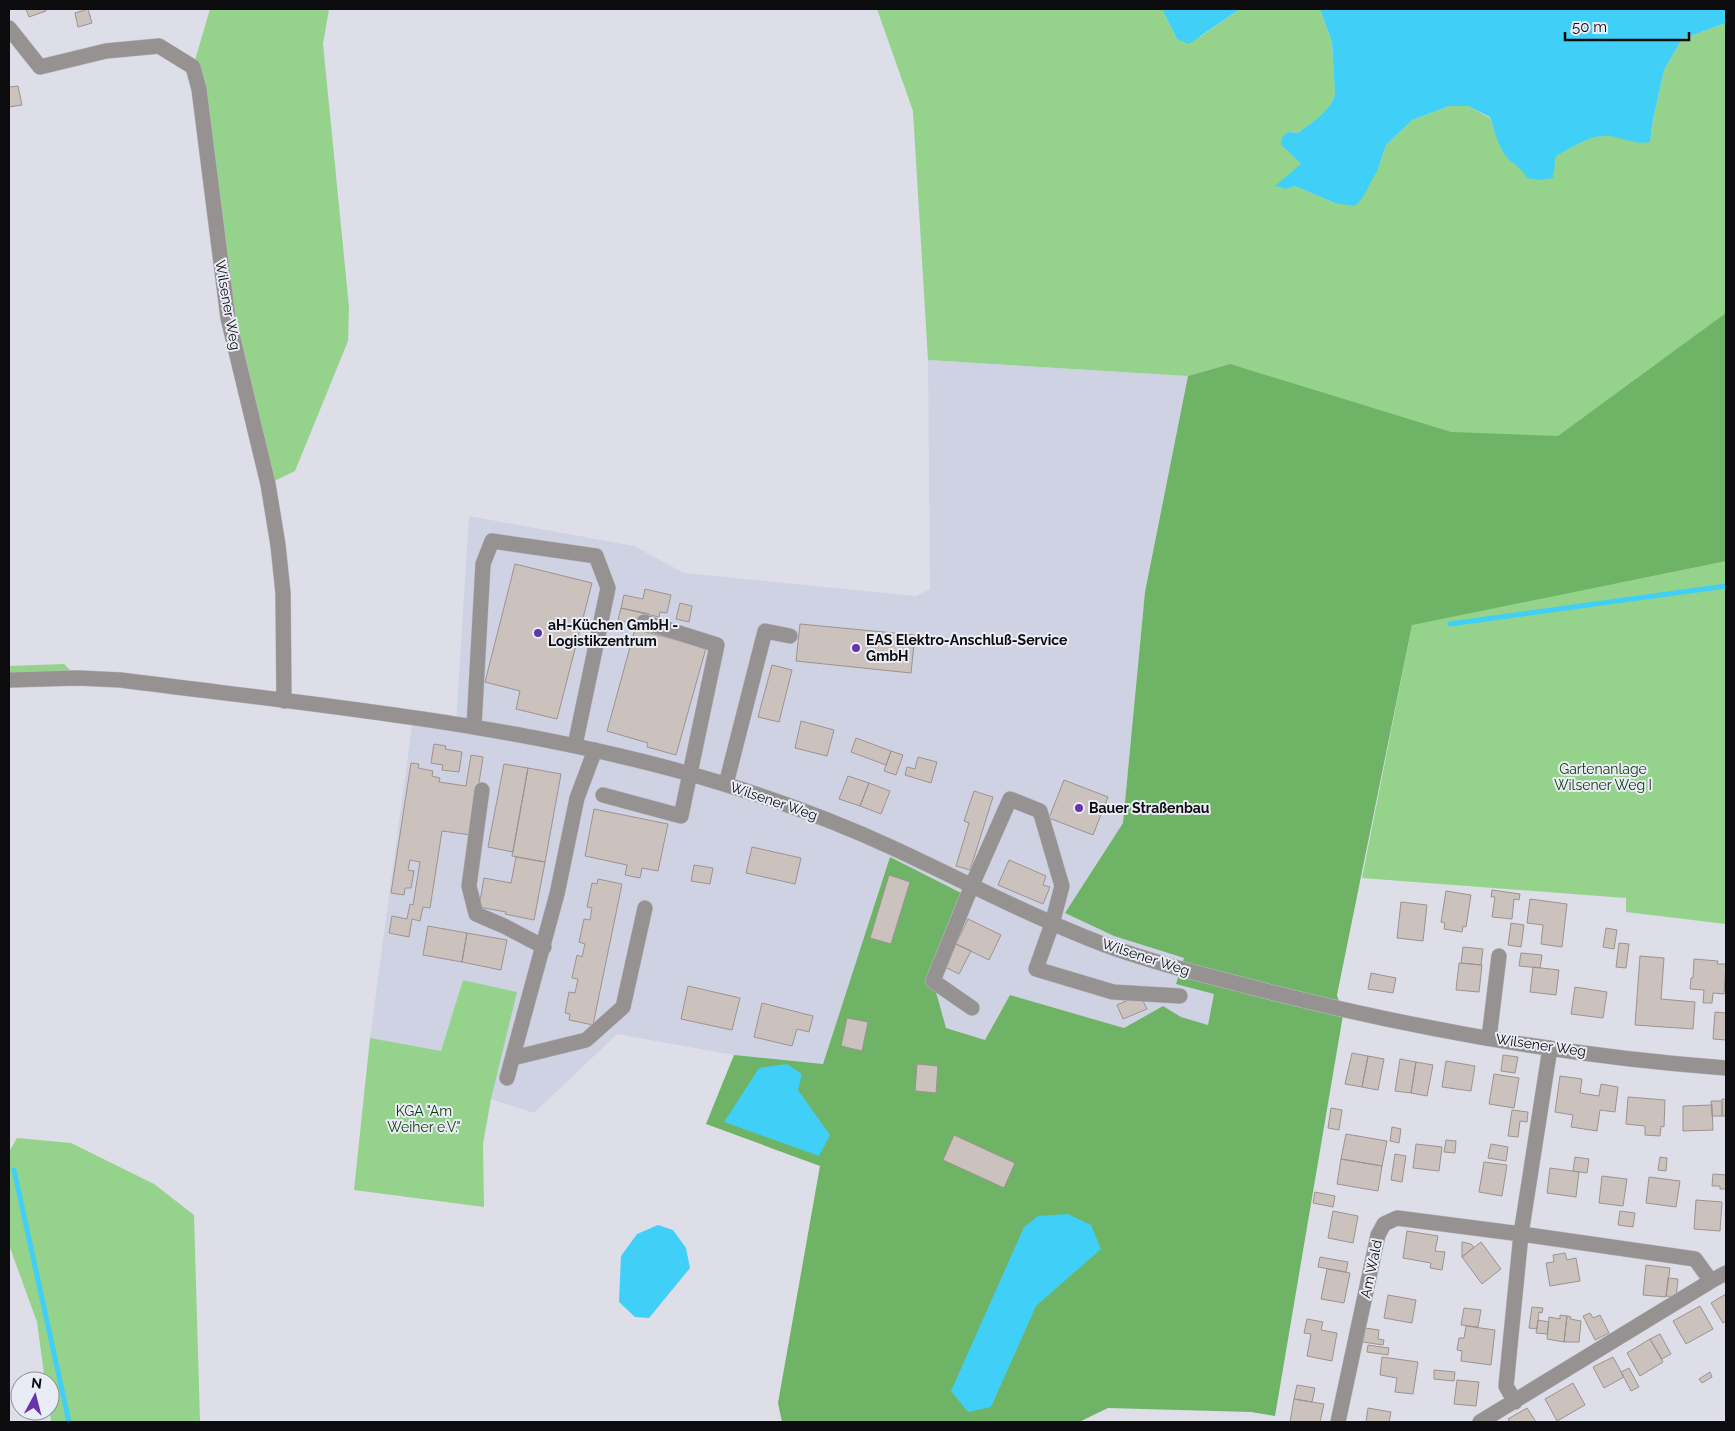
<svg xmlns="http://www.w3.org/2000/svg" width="1735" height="1431" font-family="Raleway,sans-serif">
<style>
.built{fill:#cfd2e3}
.green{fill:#95d28c}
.forest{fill:#6fb366}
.water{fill:#40cff6}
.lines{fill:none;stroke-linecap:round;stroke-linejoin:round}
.stream{stroke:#40cff6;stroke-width:5}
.building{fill:#cbc1bd;stroke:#9d928f}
.minor-casing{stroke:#bcbcc5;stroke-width:16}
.minor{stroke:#979292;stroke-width:15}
.poi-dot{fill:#6535ac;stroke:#eaecf5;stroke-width:2}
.labels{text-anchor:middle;stroke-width:4;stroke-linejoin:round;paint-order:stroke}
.street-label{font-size:14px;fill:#0c0c0f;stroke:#eaecf5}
.poi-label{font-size:14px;font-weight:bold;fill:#0c0c0f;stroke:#eaecf5;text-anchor:start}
.park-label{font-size:14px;fill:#093a04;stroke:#eaecf5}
</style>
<rect width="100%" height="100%" fill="#dddee8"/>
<path class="built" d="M 928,360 L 1188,376 L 1145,592 L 1123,823 L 1065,913 L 1114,936 L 1184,958 L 1215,994 L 1208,1025 L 1181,1017 L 1163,1006 L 1124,1028 L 1010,995 L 985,1040 L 946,1028 L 933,981 L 890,858 L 823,1064 L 734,1055 L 617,1034 L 534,1113 L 491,1099 L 516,992 L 463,980 L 441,1052 L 370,1038 L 413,718 L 456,724 L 469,516 L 634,546 L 684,573 L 916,596 L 930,589 Z"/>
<path class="green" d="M 210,9 L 329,9 L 323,44 L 349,307 L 348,341 L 295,471 L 268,484 L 228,318 L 193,67 Z
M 877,9 L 1162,9 L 1177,39 L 1200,37 L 1240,9 L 1320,9 L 1332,42 L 1335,94 C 1330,112 1312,122 1298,133 L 1288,132 L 1281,145 L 1301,164 L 1286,189 L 1295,186 L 1335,203 L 1378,169 L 1386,145 L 1412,120 L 1449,106 L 1468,106 L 1490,118 C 1500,144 1500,153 1524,172 L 1555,166 L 1556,156 C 1572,148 1589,135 1607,136 C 1623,136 1633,144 1650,142 L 1653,120 L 1664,70 L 1682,39 L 1726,23 L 1726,924 L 1626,912 L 1626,898 L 1362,878 L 1412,625 L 1230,364 L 1188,376 L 928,360 L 913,111 Z
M 64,664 L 78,678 L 9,680 L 9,666 Z
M 463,980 L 517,992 L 491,1099 L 483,1144 L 484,1207 L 354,1190 L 370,1038 L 441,1051 Z
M 17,1138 L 71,1143 L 154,1184 L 194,1215 L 200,1422 L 51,1422 L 50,1411 L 50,1381 L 45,1381 L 37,1322 L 9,1245 L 9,1152 Z"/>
<path class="forest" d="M 1726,313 L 1726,561 L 1412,625 L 1337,995 L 1343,1015 L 1275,1416 L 1251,1412 L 1108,1408 L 1079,1422 L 782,1422 L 778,1403 L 820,1166 L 706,1124 L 734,1055 L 823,1064 L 890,857 L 967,896 L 933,981 L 946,1028 L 985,1040 L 1010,995 L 1124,1028 L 1163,1006 L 1181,1017 L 1208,1025 L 1214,994 L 1176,984 L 1184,958 L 1114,936 L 1065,913 L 1123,823 L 1145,592 L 1188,376 L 1230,364 L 1451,432 L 1558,436 Z"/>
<path class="water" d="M 1162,9 L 1240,9 L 1189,44 L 1177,39 Z
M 1320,9 L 1726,9 L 1726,23 L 1682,39 L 1664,70 L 1653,120 L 1650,142 C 1633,145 1623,137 1607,136 C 1589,135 1572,148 1556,156 L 1553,178 L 1540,180 L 1527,178 C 1522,168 1512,164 1505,155 C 1498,145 1494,129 1490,117 L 1468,106 L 1449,106 L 1412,120 L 1386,145 L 1378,169 L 1363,197 L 1355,206 L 1335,203 L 1295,186 L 1286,189 L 1275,186 L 1301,164 L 1281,145 L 1282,137 L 1288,132 L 1298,133 C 1312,122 1330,112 1335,94 L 1332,42 Z
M 787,1064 L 802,1074 L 798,1090 L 830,1135 L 819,1156 L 724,1122 L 759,1068 Z
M 1068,1214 L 1091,1225 L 1101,1249 L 1036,1306 L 991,1407 L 968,1412 L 951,1391 L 1024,1227 L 1038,1216 Z
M 658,1225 L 673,1230 L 686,1248 L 690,1268 L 649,1318 L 635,1317 L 619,1302 L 621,1256 L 637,1234 Z"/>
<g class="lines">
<path class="stream" d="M 1450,624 L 1726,586
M 14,1170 L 69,1422"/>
</g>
<path class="building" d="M 26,9 L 45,9 L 46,11 L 29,17 Z
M 88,9 L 92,23 L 78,27 L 75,13 Z
M 18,86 L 22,105 L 9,107 L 9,87 Z
M 515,564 L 592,583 L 557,719 L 516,709 L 520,691 L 485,682 Z
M 645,589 L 671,595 L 667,613 L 660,612 L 659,617 L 621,608 L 624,595 L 643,599 Z
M 680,603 L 692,606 L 689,622 L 676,619 Z
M 621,608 L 649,614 L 647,621 L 635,618 L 634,624 L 618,620 Z
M 800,624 L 915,635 L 911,673 L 796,661 Z
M 635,629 L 706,648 L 676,755 L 647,747 L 648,743 L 607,731 Z
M 772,665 L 792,670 L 779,722 L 758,717 Z
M 801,721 L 834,730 L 827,756 L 795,748 Z
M 856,738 L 891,751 L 886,765 L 851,752 Z
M 434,744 L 446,746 L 445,749 L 462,752 L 459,772 L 442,770 L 443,765 L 431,763 Z
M 891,751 L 903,755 L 896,775 L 884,771 Z
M 471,755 L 483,757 L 471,835 L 442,831 L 430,908 L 423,907 L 420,921 L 412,919 L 409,937 L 389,933 L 392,916 L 407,919 L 410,904 L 413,905 L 420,862 L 410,860 L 408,870 L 414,871 L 411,888 L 405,888 L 404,895 L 391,893 L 411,763 L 419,764 L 418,768 L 433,771 L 432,776 L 440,778 L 439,782 L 466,786 Z
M 918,757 L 937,762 L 931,783 L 905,775 L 907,767 L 915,769 Z
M 504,764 L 528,768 L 513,852 L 488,847 Z
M 528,768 L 561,774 L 545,862 L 512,856 Z
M 848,776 L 869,783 L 860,806 L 839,799 Z
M 1064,780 L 1108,797 L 1093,835 L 1049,818 Z
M 869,783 L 890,791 L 881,814 L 860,806 Z
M 974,791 L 993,797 L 970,870 L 956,866 L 969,823 L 964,821 Z
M 594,809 L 668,824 L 658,871 L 642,868 L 640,878 L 625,875 L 627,865 L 585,856 Z
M 752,847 L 801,858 L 795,884 L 746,873 Z
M 516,857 L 545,862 L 534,920 L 505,914 L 506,912 L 479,907 L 484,878 L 511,883 Z
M 1009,860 L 1046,876 L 1043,885 L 1050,887 L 1043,904 L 998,885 Z
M 694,865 L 713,868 L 710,884 L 691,881 Z
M 889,875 L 910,882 L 891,944 L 870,938 Z
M 598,879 L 622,884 L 593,1025 L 569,1020 L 570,1014 L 565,1013 L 569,992 L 575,993 L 578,979 L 572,978 L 577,955 L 582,957 L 585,944 L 579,942 L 584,919 L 590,920 L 592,908 L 587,907 L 592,883 L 597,884 Z
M 1492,890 L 1520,894 L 1519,900 L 1514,899 L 1512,919 L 1492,917 L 1495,897 L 1491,897 Z
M 1446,891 L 1471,895 L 1466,927 L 1463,926 L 1462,932 L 1444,929 L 1445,923 L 1441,922 Z
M 1530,899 L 1567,904 L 1562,947 L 1541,944 L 1543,925 L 1527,923 Z
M 1401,902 L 1427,905 L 1423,941 L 1397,938 Z
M 968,919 L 1001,935 L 989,960 L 956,944 Z
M 1511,923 L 1524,925 L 1521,947 L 1508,945 Z
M 428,926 L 467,933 L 462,962 L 423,955 Z
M 1606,928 L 1617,930 L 1614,949 L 1603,947 Z
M 467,933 L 507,940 L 501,970 L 462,962 Z
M 1619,943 L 1629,944 L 1626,968 L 1616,967 Z
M 956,944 L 971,951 L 959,974 L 945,967 Z
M 1463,947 L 1483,949 L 1481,965 L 1461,963 Z
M 1521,953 L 1542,955 L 1540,968 L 1519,966 Z
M 1640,956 L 1664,958 L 1661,999 L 1695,1002 L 1693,1029 L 1635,1025 Z
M 1694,959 L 1718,961 L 1717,964 L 1726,964 L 1724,994 L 1713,993 L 1712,1003 L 1703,1003 L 1704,990 L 1690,989 L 1691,978 L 1693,978 Z
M 1459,963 L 1482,965 L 1479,992 L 1456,990 Z
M 1533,967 L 1559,970 L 1556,995 L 1530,992 Z
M 1371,973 L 1396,978 L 1393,993 L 1368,989 Z
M 688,986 L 740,998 L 732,1030 L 681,1019 Z
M 1575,987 L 1607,992 L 1603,1018 L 1571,1014 Z
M 1140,995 L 1147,1009 L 1123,1019 L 1117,1005 Z
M 762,1003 L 813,1016 L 809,1032 L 797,1029 L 792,1046 L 754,1037 Z
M 1715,1012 L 1726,1013 L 1726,1040 L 1713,1039 Z
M 847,1018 L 868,1022 L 862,1051 L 841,1046 Z
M 1352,1053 L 1368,1056 L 1362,1087 L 1345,1084 Z
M 1503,1055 L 1518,1057 L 1515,1073 L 1501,1071 Z
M 1368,1056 L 1384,1059 L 1378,1090 L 1362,1087 Z
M 1400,1059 L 1416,1062 L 1411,1093 L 1395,1091 Z
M 1446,1061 L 1475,1066 L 1471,1091 L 1442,1087 Z
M 1416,1062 L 1433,1065 L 1427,1096 L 1411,1093 Z
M 917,1064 L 938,1066 L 936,1093 L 915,1091 Z
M 1494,1074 L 1519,1078 L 1514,1108 L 1489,1104 Z
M 1560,1076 L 1582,1079 L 1580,1093 L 1599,1096 L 1601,1084 L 1618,1087 L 1615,1112 L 1600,1110 L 1597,1131 L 1571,1127 L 1573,1115 L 1555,1112 Z
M 1628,1097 L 1665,1100 L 1664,1127 L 1661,1126 L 1660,1136 L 1645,1135 L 1645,1126 L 1626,1124 Z
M 1722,1099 L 1726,1099 L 1726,1116 L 1722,1116 Z
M 1711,1101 L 1722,1101 L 1722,1116 L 1712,1116 Z
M 1712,1105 L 1713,1130 L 1683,1131 L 1683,1106 Z
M 1331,1108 L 1342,1110 L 1339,1130 L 1328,1128 Z
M 1512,1110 L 1528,1112 L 1527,1122 L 1520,1121 L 1518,1137 L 1508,1136 Z
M 1392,1127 L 1401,1129 L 1399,1143 L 1390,1141 Z
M 1346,1134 L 1387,1141 L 1382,1166 L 1341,1159 Z
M 954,1135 L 1015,1163 L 1004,1188 L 943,1160 Z
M 1446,1140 L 1456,1141 L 1455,1153 L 1444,1152 Z
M 1416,1144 L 1442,1147 L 1439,1171 L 1413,1168 Z
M 1491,1144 L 1508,1147 L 1506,1161 L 1488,1158 Z
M 1395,1154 L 1406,1156 L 1402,1182 L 1391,1180 Z
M 1575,1157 L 1589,1159 L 1587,1173 L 1573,1171 Z
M 1660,1157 L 1667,1158 L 1666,1171 L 1658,1170 Z
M 1341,1159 L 1382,1166 L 1378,1191 L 1337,1184 Z
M 1484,1162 L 1507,1165 L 1502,1196 L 1479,1192 Z
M 1550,1168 L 1579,1172 L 1576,1197 L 1547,1193 Z
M 1713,1174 L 1726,1175 L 1726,1189 L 1720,1189 L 1720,1186 L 1712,1186 Z
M 1602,1176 L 1627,1179 L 1623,1206 L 1599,1203 Z
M 1649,1177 L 1680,1181 L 1676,1207 L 1646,1203 Z
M 1315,1192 L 1335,1196 L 1333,1207 L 1313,1203 Z
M 1696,1200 L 1722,1202 L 1720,1231 L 1694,1229 Z
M 1333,1211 L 1358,1216 L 1353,1243 L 1328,1238 Z
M 1620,1211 L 1635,1213 L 1633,1227 L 1618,1225 Z
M 1407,1231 L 1438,1236 L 1435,1251 L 1445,1252 L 1442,1270 L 1430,1268 L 1431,1263 L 1403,1258 Z
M 1462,1242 L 1471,1244 L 1474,1247 L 1462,1257 Z
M 1481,1242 L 1501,1269 L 1482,1284 L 1462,1257 Z
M 1565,1253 L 1567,1260 L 1576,1258 L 1580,1281 L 1550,1286 L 1546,1263 L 1554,1262 L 1553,1255 Z
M 1320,1257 L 1348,1262 L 1346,1272 L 1318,1267 Z
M 1646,1265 L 1670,1268 L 1666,1297 L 1643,1295 Z
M 1327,1269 L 1350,1273 L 1344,1303 L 1321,1299 Z
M 1668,1278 L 1678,1279 L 1676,1297 L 1666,1296 Z
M 1726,1294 L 1726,1321 L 1723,1323 L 1711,1303 Z
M 1388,1295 L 1416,1300 L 1412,1323 L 1384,1318 Z
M 1700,1306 L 1713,1329 L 1686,1344 L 1673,1321 Z
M 1532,1307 L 1543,1308 L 1542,1313 L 1539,1312 L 1537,1329 L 1529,1328 Z
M 1464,1308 L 1481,1310 L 1478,1327 L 1461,1325 Z
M 1590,1313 L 1593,1318 L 1600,1315 L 1609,1333 L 1595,1340 L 1583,1316 Z
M 1560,1315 L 1567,1316 L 1564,1342 L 1547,1339 L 1549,1317 L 1560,1319 Z
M 1567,1316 L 1571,1317 L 1570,1319 L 1581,1321 L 1579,1342 L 1564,1342 Z
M 1307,1319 L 1323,1322 L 1321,1330 L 1337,1333 L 1332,1361 L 1307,1356 L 1311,1334 L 1304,1333 Z
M 1538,1320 L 1549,1322 L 1547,1334 L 1536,1333 Z
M 1466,1326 L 1495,1330 L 1491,1365 L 1461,1361 L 1462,1351 L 1457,1350 L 1459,1338 L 1464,1338 Z
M 1365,1328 L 1379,1330 L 1378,1339 L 1384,1340 L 1383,1345 L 1363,1342 Z
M 1660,1334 L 1671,1354 L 1662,1359 L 1650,1339 Z
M 1650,1339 L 1663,1362 L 1640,1376 L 1627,1353 Z
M 1368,1345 L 1389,1348 L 1388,1355 L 1367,1352 Z
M 1382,1357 L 1418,1362 L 1413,1394 L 1395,1392 L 1397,1378 L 1380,1375 Z
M 1613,1357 L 1624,1377 L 1604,1388 L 1593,1367 Z
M 1629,1368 L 1639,1387 L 1631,1391 L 1621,1372 Z
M 1434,1370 L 1455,1372 L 1454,1381 L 1434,1379 Z
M 1710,1372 L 1712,1377 L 1702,1383 L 1699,1379 Z
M 1457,1380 L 1479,1382 L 1476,1406 L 1454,1404 Z
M 1573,1383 L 1585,1405 L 1557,1421 L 1545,1399 Z
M 1297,1385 L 1315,1388 L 1312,1402 L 1294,1399 Z
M 1294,1399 L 1324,1404 L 1320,1422 L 1290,1422 Z
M 1368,1408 L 1391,1412 L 1389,1422 L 1366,1422 Z
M 1527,1408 L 1536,1422 L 1510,1422 L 1508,1419 Z"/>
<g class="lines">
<g class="minor-casing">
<path id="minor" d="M 9,28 L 40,67 L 106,51 L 159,46 L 193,67 L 199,89 L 228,318 L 268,484 L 278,545 L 283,593 L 284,701
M 9,680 L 78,678 L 121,680 C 322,706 527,724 721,783 C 780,801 837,822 893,848 C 964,881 1032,917 1105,945 C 1160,965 1217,978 1274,993 C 1422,1030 1574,1057 1726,1068
M 474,726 L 483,564 L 492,541 L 596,556 L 608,588 L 575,745
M 726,784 L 765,631 L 790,636
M 482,790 L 469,886 L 476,914 L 504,926 L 544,947
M 603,795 L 681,816 L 717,645 L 644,622
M 972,1008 L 933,981 L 972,885 L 1010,799 L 1040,811 L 1062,886 L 1052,924 L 1036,969 L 1113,992 L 1180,996
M 1489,1038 L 1499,956
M 1550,1048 L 1521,1234 L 1695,1259 L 1711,1281 L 1726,1273
M 513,1058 L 586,1040 L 623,1007 L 645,908
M 507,1078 L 557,894 L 577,798 L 595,750
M 1338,1422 L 1378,1235 L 1384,1224 L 1397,1218 L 1521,1234 L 1506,1386 L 1515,1402
M 1480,1422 L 1711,1281"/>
</g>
<use href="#minor" class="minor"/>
</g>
<g class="poi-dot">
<circle cx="538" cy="633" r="5"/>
<circle cx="856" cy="648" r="5"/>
<circle cx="1079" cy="808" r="5"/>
</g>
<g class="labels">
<g class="street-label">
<text transform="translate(228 305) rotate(80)" y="5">Wilsener Weg</text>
<text transform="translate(774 801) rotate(19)" y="5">Wilsener Weg</text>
<text transform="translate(1146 957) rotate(18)" y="5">Wilsener Weg</text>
<text transform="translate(1541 1045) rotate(8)" y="5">Wilsener Weg</text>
<text transform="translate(1371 1269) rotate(-78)" y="5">Am Wald</text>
</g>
<g class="poi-label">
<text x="548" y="630">aH-Küchen GmbH -<tspan x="548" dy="16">Logistikzentrum</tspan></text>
<text x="866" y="645">EAS Elektro-Anschluß-Service<tspan x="866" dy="16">GmbH</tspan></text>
<text x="1089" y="813">Bauer Straßenbau</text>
</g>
<g class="park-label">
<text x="1603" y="774">Gartenanlage<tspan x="1603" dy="16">Wilsener Weg I</tspan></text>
<text x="424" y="1116">KGA "Am<tspan x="424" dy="16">Weiher e.V."</tspan></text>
</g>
</g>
<rect width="1735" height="1431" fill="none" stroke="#0c0c0f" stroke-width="20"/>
<g transform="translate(35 1396) rotate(7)"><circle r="24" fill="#eaecf5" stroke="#919299"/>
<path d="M0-4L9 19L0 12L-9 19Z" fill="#6535ac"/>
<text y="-8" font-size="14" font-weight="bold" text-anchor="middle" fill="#0c0c0f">N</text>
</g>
<path d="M1565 32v8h124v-8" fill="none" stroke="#0c0c0f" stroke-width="2.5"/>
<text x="1572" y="32" font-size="15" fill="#0c0c0f" stroke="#eaecf5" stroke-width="4" paint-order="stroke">50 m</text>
</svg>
